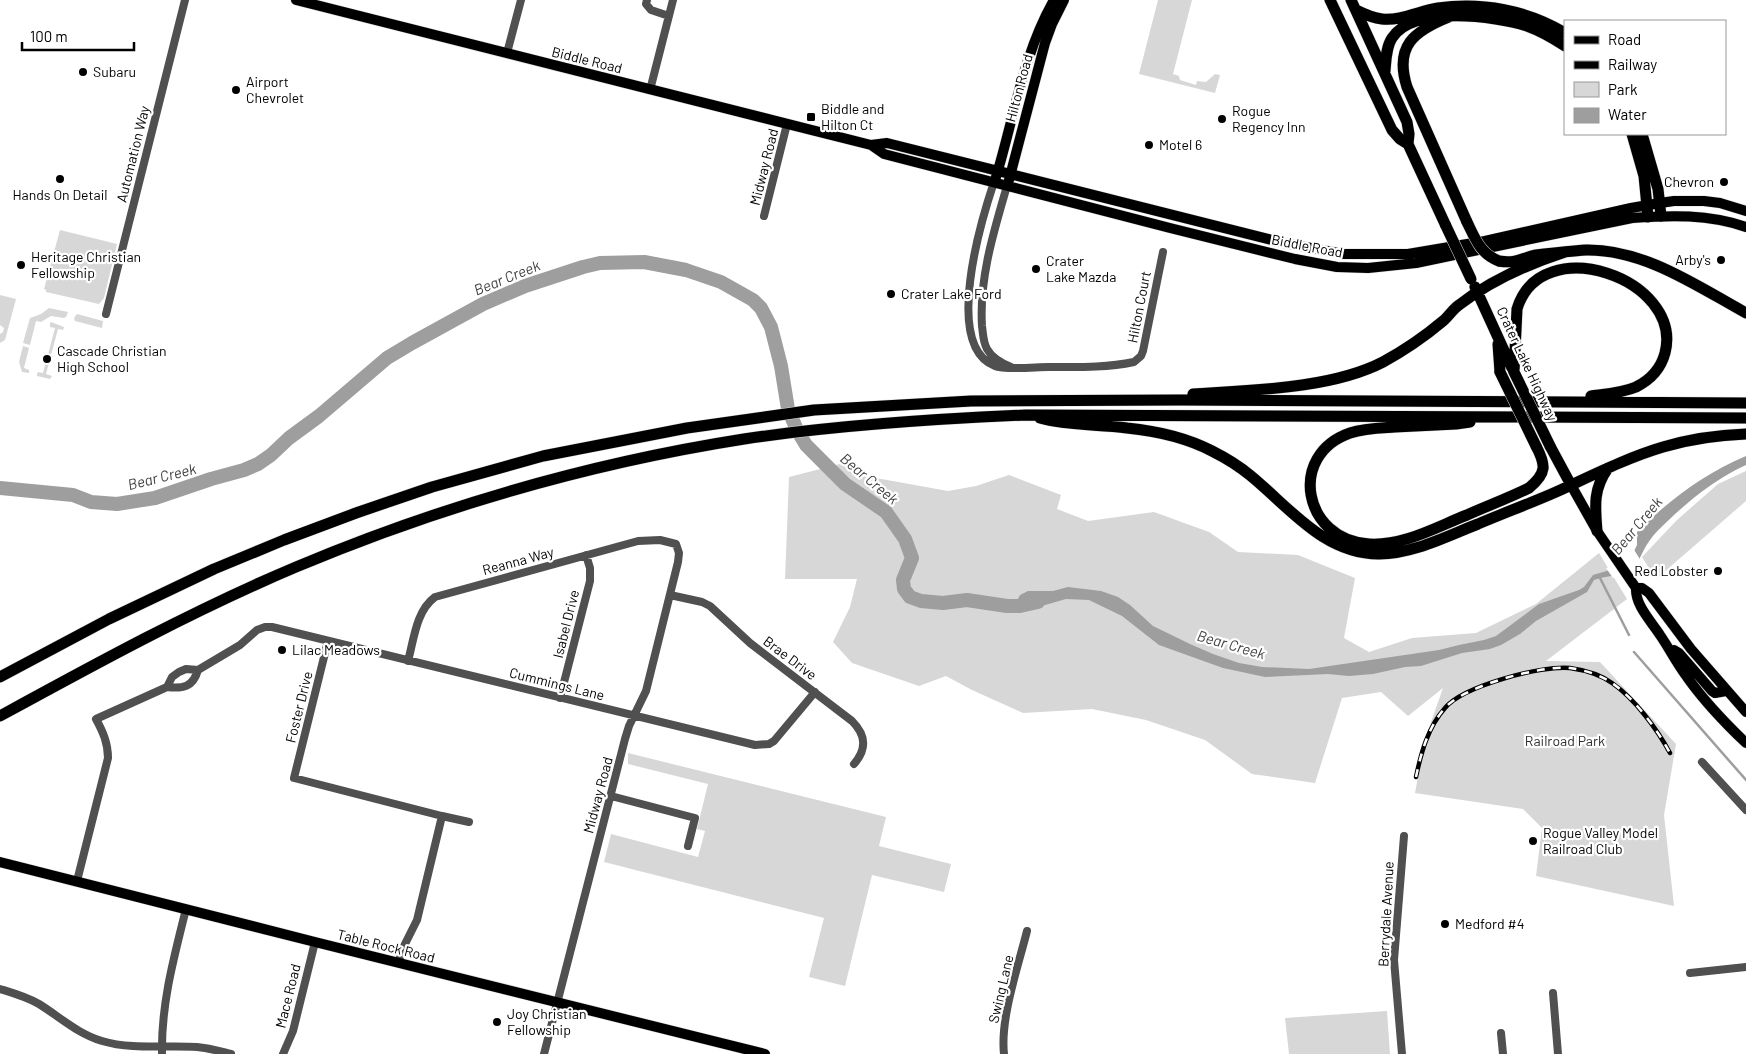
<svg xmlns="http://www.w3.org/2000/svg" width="1746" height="1054" font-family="Barlow,sans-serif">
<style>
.green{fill:#d7d7d7}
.water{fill:#9e9e9e}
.pier{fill:#fff}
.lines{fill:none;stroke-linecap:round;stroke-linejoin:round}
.stream{stroke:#9e9e9e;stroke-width:2.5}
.river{stroke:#9e9e9e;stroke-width:14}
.major-casing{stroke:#dbdbdb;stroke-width:11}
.highway-casing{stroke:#dbdbdb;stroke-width:12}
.minor{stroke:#505050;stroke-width:8}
.major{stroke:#000;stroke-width:10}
.highway{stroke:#000;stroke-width:11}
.rail-casing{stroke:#000;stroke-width:4.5}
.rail{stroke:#fff;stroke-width:2.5;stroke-dasharray:8;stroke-linecap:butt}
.highway-bridge-casing{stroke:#dbdbdb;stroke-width:12;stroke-linecap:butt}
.highway-bridge{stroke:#000;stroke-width:11}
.poi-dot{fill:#000;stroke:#fff;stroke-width:2}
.labels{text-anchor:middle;stroke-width:4.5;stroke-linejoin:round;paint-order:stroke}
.street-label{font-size:14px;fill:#000;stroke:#fff}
.poi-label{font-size:14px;fill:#000;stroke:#fff;text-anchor:start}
.park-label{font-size:14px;fill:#2e2e2e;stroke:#fff}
.water-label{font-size:15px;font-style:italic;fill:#3f3f3f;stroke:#fff}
</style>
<rect width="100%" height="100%" fill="#fff"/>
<path class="green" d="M 1158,0 L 1192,0 L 1173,74 L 1179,76 L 1180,80 L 1196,85 L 1197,81 L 1206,82 L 1215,74 L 1220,75 L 1215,93 L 1139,74 Z
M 60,230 L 117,244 L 104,298 L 99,304 L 46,292 L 46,290 L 44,289 Z
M 0,295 L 16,299 L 5,340 L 0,343 L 0,334 L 3,332 L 4,328 L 0,325 Z
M 49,308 L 68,312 L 66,317 L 64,318 L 51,316 L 41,322 L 36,321 L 30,345 L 23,343 L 30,318 L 41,314 Z
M 77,314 L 103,321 L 102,328 L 75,321 L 74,318 Z
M 51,322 L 64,327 L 63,330 L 58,329 L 46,374 L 52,376 L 50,379 L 37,376 L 37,374 L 38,372 L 43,373 L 55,328 L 50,327 L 50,323 Z
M 23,346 L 29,348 L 24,368 L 29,370 L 29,373 L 22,372 L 19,362 Z
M 840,464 L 865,476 L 948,491 L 976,486 L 1009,475 L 1061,495 L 1057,509 L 1088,521 L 1154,512 L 1209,532 L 1238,552 L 1298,555 L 1355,578 L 1344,638 L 1369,652 L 1412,638 L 1476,633 L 1536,604 L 1599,553 L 1627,599 L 1546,661 L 1600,662 L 1676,744 L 1664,815 L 1674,906 L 1536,876 L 1542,828 L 1523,809 L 1415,793 L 1425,739 L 1443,688 L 1408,716 L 1381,692 L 1342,698 L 1315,783 L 1252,774 L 1205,740 L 1146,720 L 1092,709 L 1023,713 L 972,690 L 946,676 L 919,686 L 852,663 L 833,642 L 850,607 L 857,579 L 785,579 L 789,477 Z
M 1746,471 L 1746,501 L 1656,579 L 1642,557 L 1677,520 L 1718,484 Z
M 628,753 L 886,817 L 879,846 L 951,864 L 944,892 L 872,875 L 845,986 L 809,977 L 824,918 L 604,862 L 611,834 L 698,857 L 705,831 L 697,829 L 708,784 L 628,764 Z
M 1387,1011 L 1390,1054 L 1289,1054 L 1285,1018 Z"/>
<path class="water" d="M 1746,456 L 1746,465 C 1718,478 1696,495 1674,515 C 1666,523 1656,531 1650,540 C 1642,550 1640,564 1628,571 C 1618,576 1605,576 1594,580 L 1587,592 L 1536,621 L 1520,634 L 1501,645 L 1490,649 L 1462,653 L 1421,666 L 1405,667 L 1373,674 L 1349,676 L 1328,674 L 1265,677 L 1223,668 L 1159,645 L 1122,616 L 1089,600 L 1066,599 L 1031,609 L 1022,609 L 1017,601 L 1020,595 L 1028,591 L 1053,591 L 1068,587 L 1101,591 L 1118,597 L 1130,605 L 1153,626 L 1190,644 L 1213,654 L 1239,663 L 1262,667 L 1309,669 L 1439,650 L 1459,645 L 1484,640 L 1496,636 L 1539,604 L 1579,590 L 1584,587 L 1593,575 L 1613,569 L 1632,555 L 1637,545 L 1637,532 C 1669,500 1704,474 1746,456 Z"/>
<path class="pier" d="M 1633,548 L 1641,561 L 1640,563 L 1628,573 L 1613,578 L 1606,568 L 1618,565 L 1623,561 Z"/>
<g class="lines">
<path class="stream" d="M 1599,576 L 1629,635
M 1634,652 L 1746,780"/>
<path class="river" d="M 0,488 L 73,495 L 91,502 L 117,504 L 155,498 L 211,479 L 244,470 L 258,464 L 271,455 L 289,438 L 319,416 L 387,358 L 412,343 L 483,304 L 525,286 L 583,267 L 600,263 L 644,262 L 686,270 L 721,282 L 753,300 L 761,308 L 771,327 L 781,366 L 788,409 L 797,430 L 806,445 L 845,484 L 886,512 L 905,539 L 912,558 L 903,580 L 904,589 L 910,597 L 921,601 L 943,603 L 967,600 L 1007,606 L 1020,606 L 1038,602"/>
<g class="major-casing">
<path id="major" d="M 296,0 L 871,145 L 884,154 L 1170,228 L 1295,259 L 1337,267 L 1368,268 L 1416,263 L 1632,218 C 1670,215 1709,214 1746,227
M 871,145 L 887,143 L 1284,243 L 1343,254 L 1408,254 L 1485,241 L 1631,208 L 1660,203 L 1674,201 L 1704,201 L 1720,203 L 1746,211
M 996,177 C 1014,118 1023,54 1054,0
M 1009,180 L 1045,43 L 1052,24 L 1064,0
M 1571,485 L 1597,531 L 1636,588 C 1635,605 1651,621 1660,635 C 1669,648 1677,664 1687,677 C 1704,701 1725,723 1746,743
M 1636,588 L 1642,588 L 1649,593 L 1691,649 L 1746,712
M 1674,650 L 1679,653 L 1712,691 L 1715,693 L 1726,691
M 0,862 L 315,942 L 765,1054"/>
</g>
<g class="highway-casing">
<path id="highway" d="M 1330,0 L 1392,130 L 1400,139 L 1408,144
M 1351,0 L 1407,122 L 1409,134 L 1408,144 L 1446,226
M 1356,10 C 1364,14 1373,18 1382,19 C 1400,21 1420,11 1438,8 C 1482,2 1527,10 1565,33
M 1449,17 C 1414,31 1394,46 1407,87 L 1467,222
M 1385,71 C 1386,60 1386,47 1392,38 C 1413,5 1496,16 1527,26 C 1541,31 1553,38 1565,46
M 1632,134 L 1644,176 L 1648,217
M 1642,134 L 1658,189 L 1661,216
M 1499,261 C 1517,264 1521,258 1536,255 C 1553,253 1570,251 1586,250 C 1644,249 1697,286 1746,313
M 1475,287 L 1512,368
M 1498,344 L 1500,372
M 1514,372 L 1517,309 C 1541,229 1684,279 1665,353 C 1661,368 1650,380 1636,387 C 1622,393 1606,394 1591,396
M 1193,394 C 1251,390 1331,389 1383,362 C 1405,350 1424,337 1443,321 C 1449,316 1453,309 1459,305 C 1490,281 1528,264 1565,252
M 1040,418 C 1068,426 1098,424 1127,428 C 1157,431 1185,437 1212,451 C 1226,458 1239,466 1251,476 C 1290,508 1324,554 1379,554 C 1413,554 1447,536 1478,524 C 1504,513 1531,503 1556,492 C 1591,476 1626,458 1663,447 C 1690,439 1718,435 1746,434
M 1470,422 L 1456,424 C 1436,425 1416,426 1395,427 C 1380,428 1365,428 1350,433 C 1287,455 1303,540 1369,544 C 1404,546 1436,527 1467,515 C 1487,506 1509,498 1529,488 C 1547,473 1546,465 1536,446
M 1550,446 L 1571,485
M 1597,531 C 1595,506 1593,489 1608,468
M 0,677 L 109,619 L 214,569 L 284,540 L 356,513 L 432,487 L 543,456 L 687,428 L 814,410 L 971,401 L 1179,400 L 1746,403
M 0,716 C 97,663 194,610 296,567 C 439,507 591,463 744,439 C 838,425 932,419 1026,415 L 1746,418"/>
</g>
<path class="minor" d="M 647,0 L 646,4 L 651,10 L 669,16
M 507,53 L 521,0
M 650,90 L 673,0
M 994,182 C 981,221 943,346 995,366 C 1004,370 1036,367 1048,367 C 1077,367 1105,368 1134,362 L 1141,356 L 1143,351 L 1163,252
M 1007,186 C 994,231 979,278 982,326 C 983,333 983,342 987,349 C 992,358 1001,363 1011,367
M 764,216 L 787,124
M 106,314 L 185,0
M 670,595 L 702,602 L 710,606 L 750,643 L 852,721 C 866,735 867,749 854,764
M 328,641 L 294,778 L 442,816 L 417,920 L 404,946 L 398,963
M 408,661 C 414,639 416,611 435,597 L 638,541 L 660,540 L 676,544 L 679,553 L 678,562 L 646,691 L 629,726 L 625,739 L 544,1054
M 167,687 L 172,677 L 179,672 L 186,669 L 198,670 L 240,645 L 257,630 L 265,627 L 272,627 L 755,745 L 769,744 L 774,741 L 815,692
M 560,698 L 590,581 L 590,568 L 586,555
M 1702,762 L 1746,810
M 611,796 L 695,818 L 688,846
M 442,816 L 469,822
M 77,881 L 108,758 C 108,743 103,732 96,719 L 167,687 C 183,689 193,687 198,670
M 1690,973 L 1746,967
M 0,989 C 13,993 27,997 39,1004 C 60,1017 78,1034 102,1041 C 132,1050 166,1045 197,1047 C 209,1048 219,1051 231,1054
M 1553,993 L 1558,1054
M 1501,1033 L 1503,1054
M 162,1054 C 161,1004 174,957 186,909
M 283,1054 L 293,1031 L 315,942
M 1004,1054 C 1000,1018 1018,967 1027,931
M 1402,1054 L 1394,960 L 1404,836"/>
<use href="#major" class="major"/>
<use href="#highway" class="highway"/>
<g class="rail-casing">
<path id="rail" d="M 1416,777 C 1421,753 1428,727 1445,708 C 1463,686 1542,665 1570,668 C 1584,670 1601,675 1612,683 C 1635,699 1657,729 1670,753"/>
</g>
<use href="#rail" class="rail"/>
<g class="highway-bridge-casing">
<path id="highway-bridge" d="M 1467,222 C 1475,238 1480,254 1499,261
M 1446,226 L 1471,279
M 1500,372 L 1536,446
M 1514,372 L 1550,446"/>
</g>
<use href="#highway-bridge" class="highway-bridge"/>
</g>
<g class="poi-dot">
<circle cx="83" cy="72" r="5"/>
<circle cx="236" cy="90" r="5"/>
<rect x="806" y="112" width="10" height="10" rx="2.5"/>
<circle cx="1222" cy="119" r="5"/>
<circle cx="1149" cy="145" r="5"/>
<circle cx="60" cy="179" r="5"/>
<circle cx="1724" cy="182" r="5"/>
<circle cx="1721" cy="260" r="5"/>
<circle cx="21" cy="265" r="5"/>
<circle cx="1036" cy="269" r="5"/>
<circle cx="891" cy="294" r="5"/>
<circle cx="47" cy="359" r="5"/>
<circle cx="1718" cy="571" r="5"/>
<circle cx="282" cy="650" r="5"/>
<circle cx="1533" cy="841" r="5"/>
<circle cx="1445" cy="924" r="5"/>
<circle cx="497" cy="1022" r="5"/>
</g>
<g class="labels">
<g class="street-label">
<text transform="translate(587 60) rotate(14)" y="5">Biddle Road</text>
<text transform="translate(1019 88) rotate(-75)" y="5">Hilton Road</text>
<text transform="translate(133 154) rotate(-76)" y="5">Automation Way</text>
<text transform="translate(764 167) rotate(-76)" y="5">Midway Road</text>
<text transform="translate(1307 246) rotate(11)" y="5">Biddle Road</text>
<text transform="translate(1139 307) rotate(-79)" y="5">Hilton Court</text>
<text transform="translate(1527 364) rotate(65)" y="5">Crater Lake Highway</text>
<text transform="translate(518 561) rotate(-15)" y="5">Reanna Way</text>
<text transform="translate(566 624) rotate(-76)" y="5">Isabel Drive</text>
<text transform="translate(790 658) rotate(37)" y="5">Brae Drive</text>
<text transform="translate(557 684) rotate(14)" y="5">Cummings Lane</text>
<text transform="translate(299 707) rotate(-76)" y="5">Foster Drive</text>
<text transform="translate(598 795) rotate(-75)" y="5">Midway Road</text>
<text transform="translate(1386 914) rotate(-87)" y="5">Berrydale Avenue</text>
<text transform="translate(386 946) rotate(14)" y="5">Table Rock Road</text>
<text transform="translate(1001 989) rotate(-77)" y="5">Swing Lane</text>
<text transform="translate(288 996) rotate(-76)" y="5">Mace Road</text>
</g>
<g class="poi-label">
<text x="93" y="77">Subaru</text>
<text x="246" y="87">Airport<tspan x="246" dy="16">Chevrolet</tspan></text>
<text x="821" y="114">Biddle and<tspan x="821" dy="16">Hilton Ct</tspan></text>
<text x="1232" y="116">Rogue<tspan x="1232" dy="16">Regency Inn</tspan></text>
<text x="1159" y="150">Motel 6</text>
<text x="1714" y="187" text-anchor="end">Chevron</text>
<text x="60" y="200" text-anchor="middle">Hands On Detail</text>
<text x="31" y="262">Heritage Christian<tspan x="31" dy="16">Fellowship</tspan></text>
<text x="1711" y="265" text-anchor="end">Arby's</text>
<text x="1046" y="266">Crater<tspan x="1046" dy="16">Lake Mazda</tspan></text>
<text x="901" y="299">Crater Lake Ford</text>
<text x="57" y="356">Cascade Christian<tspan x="57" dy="16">High School</tspan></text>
<text x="1708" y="576" text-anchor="end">Red Lobster</text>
<text x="292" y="655">Lilac Meadows</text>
<text x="1543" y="838">Rogue Valley Model<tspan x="1543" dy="16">Railroad Club</tspan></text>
<text x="1455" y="929">Medford #4</text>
<text x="507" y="1019">Joy Christian<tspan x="507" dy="16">Fellowship</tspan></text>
</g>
<g class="park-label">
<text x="1565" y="746">Railroad Park</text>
</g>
<g class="water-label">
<text transform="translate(507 278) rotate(-22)" y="5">Bear Creek</text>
<text transform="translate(162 477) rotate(-14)" y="5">Bear Creek</text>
<text transform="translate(869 479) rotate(40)" y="5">Bear Creek</text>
<text transform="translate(1637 526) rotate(-50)" y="5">Bear Creek</text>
<text transform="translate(1231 645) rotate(16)" y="5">Bear Creek</text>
</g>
</g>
<rect x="1564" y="20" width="162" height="115" fill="#ffffff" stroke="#999999"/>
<rect x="1574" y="36" width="25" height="8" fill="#000000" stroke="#999999"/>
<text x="1608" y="45" font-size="15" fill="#000000">Road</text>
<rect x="1574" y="61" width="25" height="8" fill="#000000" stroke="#999999"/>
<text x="1608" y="70" font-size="15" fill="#000000">Railway</text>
<rect x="1574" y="82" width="25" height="15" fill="#d7d7d7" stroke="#999999"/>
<text x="1608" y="95" font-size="15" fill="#000000">Park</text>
<rect x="1574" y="108" width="25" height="15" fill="#9e9e9e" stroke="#999999"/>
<text x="1608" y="120" font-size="15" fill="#000000">Water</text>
<path d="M22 42v8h112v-8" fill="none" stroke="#000000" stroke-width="2.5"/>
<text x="30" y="42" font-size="15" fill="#000000" stroke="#ffffff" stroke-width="4" paint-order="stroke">100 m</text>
</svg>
